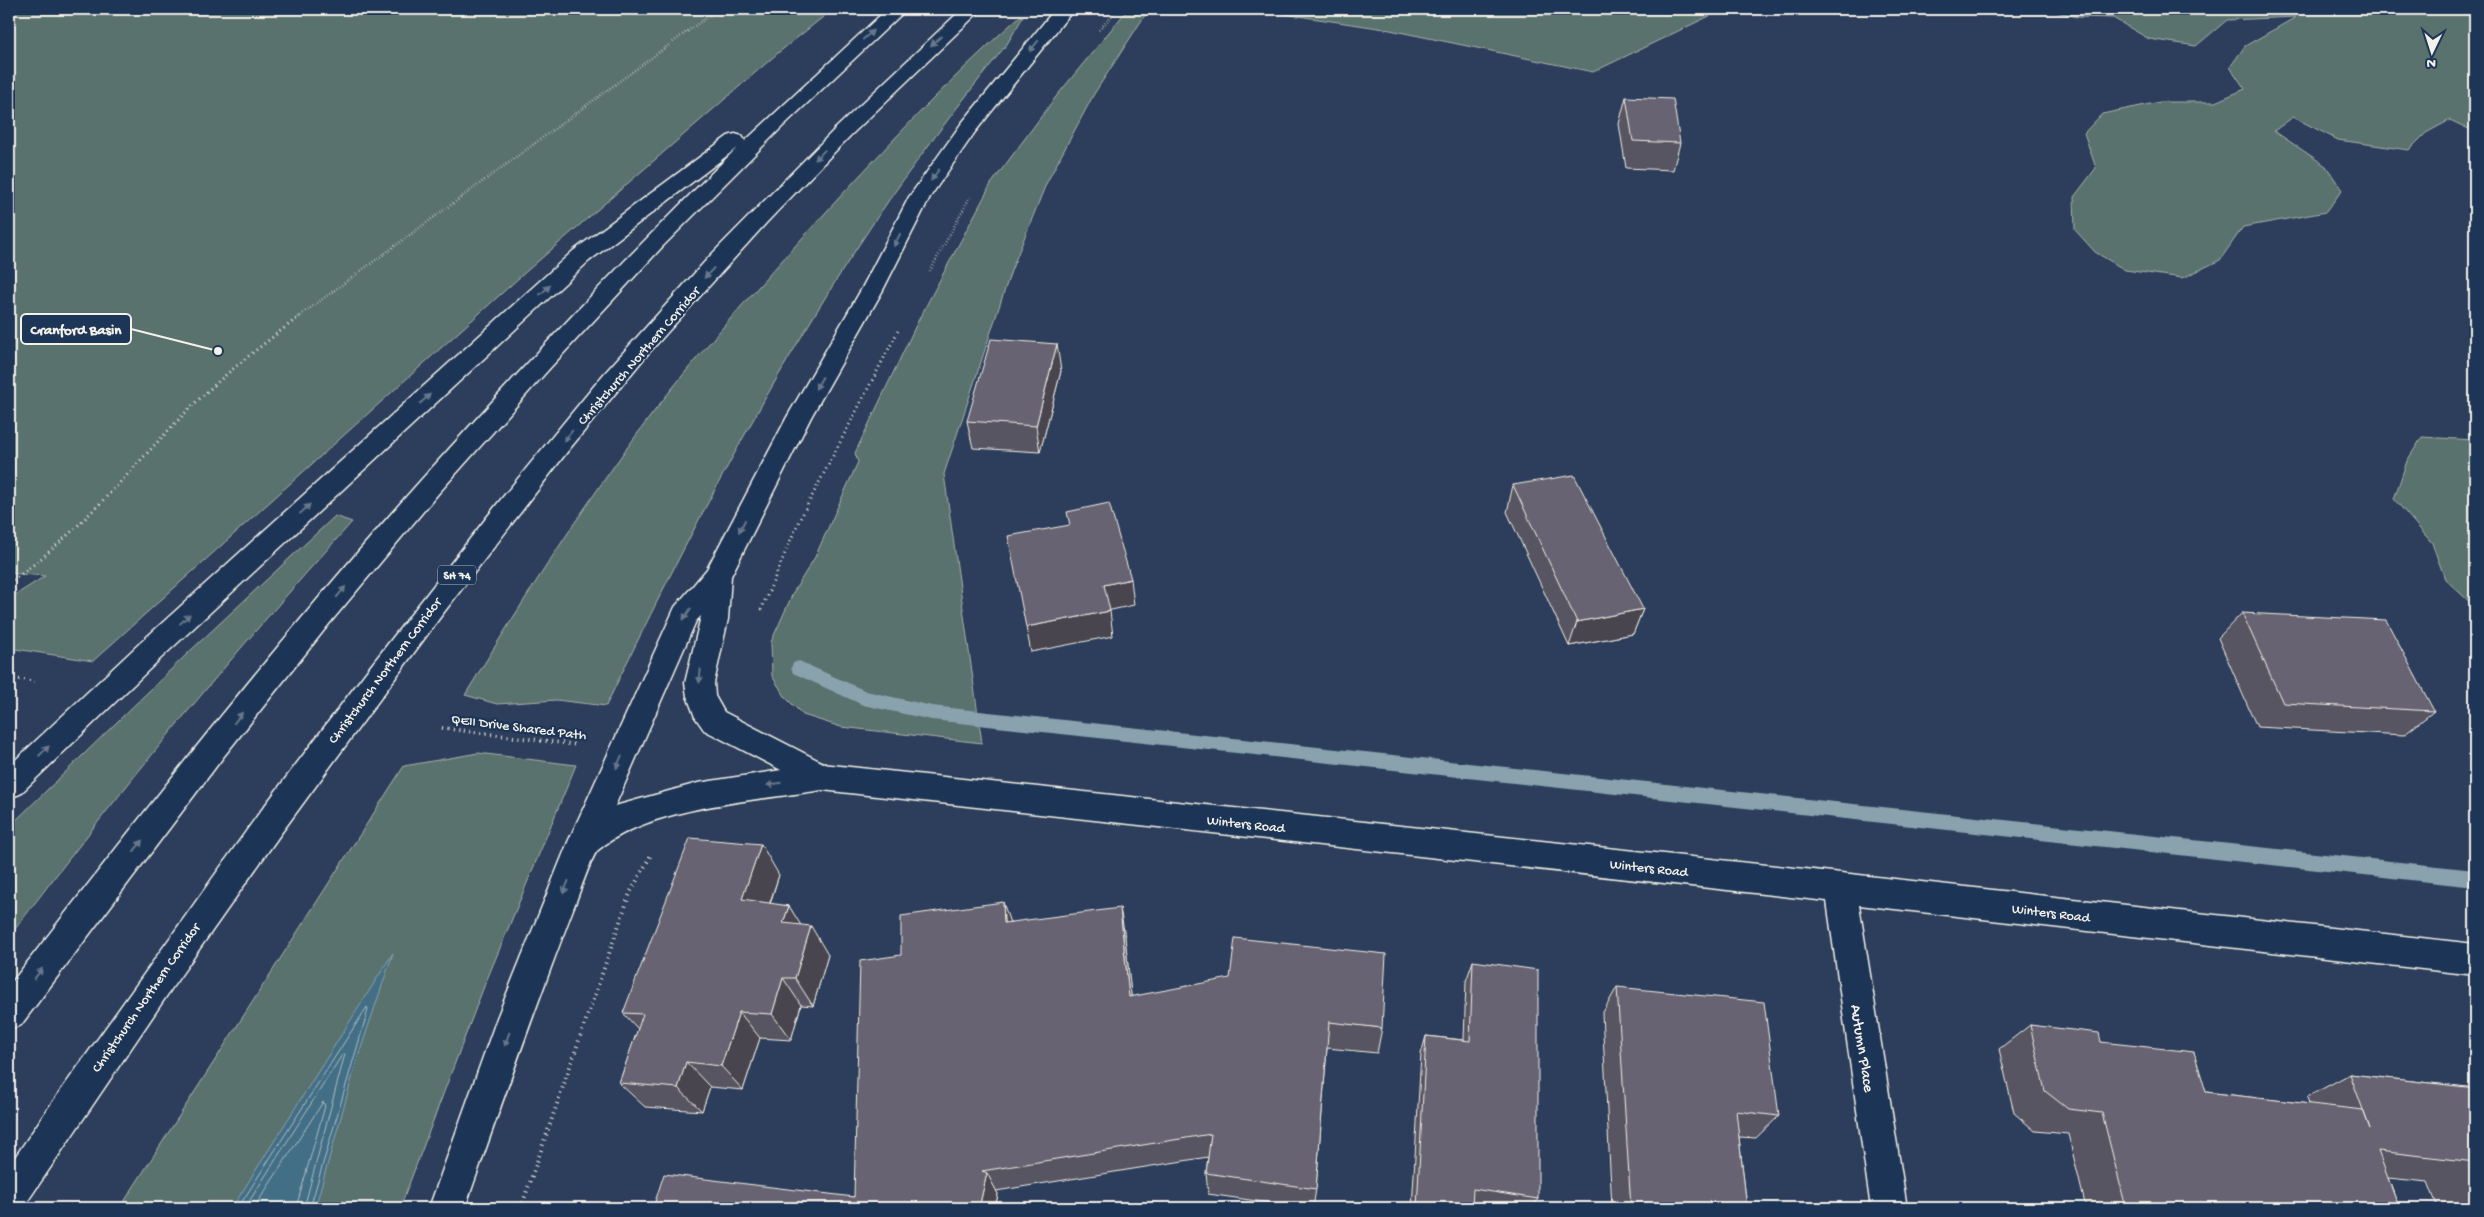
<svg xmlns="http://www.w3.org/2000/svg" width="2484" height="1217" font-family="'Gochi Hand',sans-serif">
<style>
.green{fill:#5a726e;stroke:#a7b2ab}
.water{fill:#426e86;stroke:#89a2ad}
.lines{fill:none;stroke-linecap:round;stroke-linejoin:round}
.shore{stroke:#adbdc1;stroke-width:1}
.stream{fill:#89a2ad;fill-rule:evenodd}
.minor-casing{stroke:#f4f1e8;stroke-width:3}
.highway-casing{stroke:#f4f1e8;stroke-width:3}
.path-far2{stroke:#f4f1e8;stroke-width:2.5;stroke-dasharray:0.5 2.5;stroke-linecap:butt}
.path-far1{stroke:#f4f1e8;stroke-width:3;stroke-dasharray:1 4;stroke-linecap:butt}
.path{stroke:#f4f1e8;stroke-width:4;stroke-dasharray:1 4.5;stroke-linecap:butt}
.minor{fill:#1d3557;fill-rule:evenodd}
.highway{fill:#1d3557;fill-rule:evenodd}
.wall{fill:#595562;stroke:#f4f1e8}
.shaded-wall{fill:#484550;stroke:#f4f1e8}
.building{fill:#676372;stroke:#f4f1e8}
.oneway{fill:#68778a}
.labels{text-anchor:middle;stroke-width:4.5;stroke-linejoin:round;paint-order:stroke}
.shield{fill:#1d3557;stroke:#b4b9bc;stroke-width:1}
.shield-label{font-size:12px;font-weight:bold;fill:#f4f1e8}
.street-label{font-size:14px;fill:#f4f1e8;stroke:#1d3557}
.near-street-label{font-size:16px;fill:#f4f1e8;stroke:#1d3557}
.leader{fill:none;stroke:#f4f1e8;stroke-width:2}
.callout-dot{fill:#f4f1e8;stroke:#1d3557;stroke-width:2}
.callout{fill:#1d3557;stroke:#f4f1e8;stroke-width:2}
.callout-label{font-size:15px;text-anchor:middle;font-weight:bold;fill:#f4f1e8}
</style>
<rect width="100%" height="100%" fill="#2c3e5c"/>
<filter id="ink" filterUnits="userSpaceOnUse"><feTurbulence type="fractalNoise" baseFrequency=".02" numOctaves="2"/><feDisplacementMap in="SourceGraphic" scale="10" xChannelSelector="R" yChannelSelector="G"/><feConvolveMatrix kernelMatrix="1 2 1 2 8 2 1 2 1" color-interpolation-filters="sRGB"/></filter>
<g filter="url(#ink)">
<path class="green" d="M 9,9 L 833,9 L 778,53 L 521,276 L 93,661 L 9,648 L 9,599 L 45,576 L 9,573 Z
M 1128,9 L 1149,9 L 1094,94 L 1046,184 L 1011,271 L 944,474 L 982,743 L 841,727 L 803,715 L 786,698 L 772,676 L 771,642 L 794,591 L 815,557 L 858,462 L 855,453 L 918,321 L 991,184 L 1055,98 Z
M 1251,9 L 1724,9 L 1593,72 L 1385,29 Z
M 2045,9 L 2475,9 L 2475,132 L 2450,120 L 2426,133 L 2409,150 L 2338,140 L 2293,117 L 2274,131 L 2326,166 L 2342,190 L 2326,212 L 2243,227 L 2220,260 L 2183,278 L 2125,270 L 2095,252 L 2075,230 L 2074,197 L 2096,168 L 2084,133 L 2102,114 L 2160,102 L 2215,102 L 2245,89 L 2230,67 L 2245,46 L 2296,17 L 2227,20 L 2196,46 L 2149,39 L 2113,18 L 2077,17 Z
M 1020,16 L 1023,17 L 1007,44 C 961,102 915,161 874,222 C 771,376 686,539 606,706 L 556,700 L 497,704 L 465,695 C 522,602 581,509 646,422 C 698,353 757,288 815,224 C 881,152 947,81 1020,16 Z
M 2422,437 L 2475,440 L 2475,607 L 2445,579 L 2432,543 L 2394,499 L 2407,461 Z
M 335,516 L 352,522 C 232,654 117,794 9,937 L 9,827 L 189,652 Z
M 478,753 L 576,765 L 483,989 L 400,1208 L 120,1208 L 404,766 Z"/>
<path class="water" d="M 393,953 L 358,1057 L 315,1208 L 232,1208 Z"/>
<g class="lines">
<path class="shore" d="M 238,1208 L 367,1007 L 368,1010 L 310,1208
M 245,1208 L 342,1055 L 345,1054 L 304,1208
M 254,1208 L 323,1102 L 325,1106 L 296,1208"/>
<path class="stream" d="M 799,661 L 866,691 L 932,706 L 2475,870 L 2475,887 L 932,720 L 863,705 L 793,673 L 791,668 L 793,663 Z"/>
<g class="minor-casing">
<path id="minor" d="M 822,764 L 1841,873 L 2475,944 L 2475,975 L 1859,905 L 1907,1208 L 1871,1208 L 1827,901 L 822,790 L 811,786 L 807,777 L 811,768 Z"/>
</g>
<g class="highway-casing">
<path id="highway" d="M 887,9 L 907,9 L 782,127 L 663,246 L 549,369 L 437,495 L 329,624 L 224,756 L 21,1025 L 9,1029 L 9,986 C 142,814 276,642 421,480 C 523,366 628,255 737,148 L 589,261 L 159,660 L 20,794 L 9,798 L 9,766 L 139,644 L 573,251 L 728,136 L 735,134 L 742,136 L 745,141 Z
M 962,9 L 982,9 L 850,136 L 767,222 L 646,356 L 567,452 L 441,616 L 279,836 L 174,985 L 23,1208 L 9,1208 L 9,1166 L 47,1110 L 257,816 L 366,672 L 498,503 L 603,375 L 710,256 L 836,128 Z
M 1055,9 L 1074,9 L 975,132 L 930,197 L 883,290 L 811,417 L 731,576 L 728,619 L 714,683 L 715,696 L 724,712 L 833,768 L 837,777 L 833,786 L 822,790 C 755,801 651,806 598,850 C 591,856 578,898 573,909 C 535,1008 500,1108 465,1208 L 429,1208 L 497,1018 L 568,842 L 675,607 L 707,569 L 787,417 L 861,290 L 909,197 L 961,124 ZM 701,616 L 685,683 L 687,696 L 695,717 L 704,730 L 781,770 L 698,783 L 615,806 L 696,621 Z"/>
</g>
<path class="path-far2" d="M 1099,30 L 1118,9
M 930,271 L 970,197
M 298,317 L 718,9"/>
<path class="path-far1" d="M 9,583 C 79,534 130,469 189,409 C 223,375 262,345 300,316
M 761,610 L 798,523 L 898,331
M 9,678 L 35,681"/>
<path class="path" d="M 442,728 L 578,745
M 521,1208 L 630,893 L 651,855"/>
<use href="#minor" class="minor"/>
<use href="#highway" class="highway"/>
</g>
<path class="wall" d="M 1626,97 L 1680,143 L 1673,170 L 1626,168 L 1619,124 Z
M 1061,371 L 1040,452 L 973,448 L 967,421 Z
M 1513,485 L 1643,609 L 1633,634 L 1569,646 L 1507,512 Z
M 2242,613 L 2434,711 L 2404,735 L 2257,727 L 2218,638 Z
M 779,875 L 770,904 L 789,906 L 800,925 L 828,955 L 813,1006 L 801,1005 L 791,1040 L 760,1038 L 743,1090 L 710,1087 L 702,1111 L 645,1107 L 619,1083 L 638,1029 L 623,1013 Z
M 1010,922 L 1125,937 L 1131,996 L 1382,1028 L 1377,1053 L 1327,1048 L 1316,1189 L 1313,1208 L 1305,1208 L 1208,1194 L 1206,1173 L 1208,1157 L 996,1191 L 998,1194 L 995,1208 L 653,1208 L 854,1197 Z
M 1473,961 L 1538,1199 L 1532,1208 L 1497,1208 L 1472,1204 L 1472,1208 L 1412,1208 L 1421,1054 L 1426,1036 L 1464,1040 L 1466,981 Z
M 1617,987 L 1779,1116 L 1756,1138 L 1739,1137 L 1747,1208 L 1612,1208 L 1602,1014 Z
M 2030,1025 L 2101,1042 L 2206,1092 L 2309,1104 L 2307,1097 L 2350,1074 L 2475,1088 L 2475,1208 L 2438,1208 L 2428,1182 L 2388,1178 L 2399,1208 L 2086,1208 L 2068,1134 L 2035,1131 L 2014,1113 L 1999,1049 Z"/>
<path class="shaded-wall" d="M 1057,344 L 1061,371 L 1040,452 L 1036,426 Z
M 1131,579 L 1134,605 L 1107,611 L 1104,585 Z
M 1643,609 L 1633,634 L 1569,646 L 1577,622 Z
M 1110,611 L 1113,636 L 1031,652 L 1026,627 Z
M 761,844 L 779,875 L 761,929 L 742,899 Z
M 1003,902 L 1013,932 L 1004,923 Z
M 789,906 L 807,935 L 783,923 Z
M 1120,908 L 1125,937 L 1134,1023 L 1129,997 Z
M 811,926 L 828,955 L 813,1006 L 795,978 Z
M 783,978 L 801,1005 L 791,1040 L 772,1014 Z
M 739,1012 L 760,1038 L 743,1090 L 721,1066 Z
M 686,1062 L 710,1087 L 702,1111 L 678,1088 Z
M 987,1173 L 998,1194 L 995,1208 L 979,1208 Z"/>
<path class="building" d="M 1626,97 L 1673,99 L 1680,143 L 1633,141 Z
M 991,339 L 1057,344 L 1036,426 L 967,421 Z
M 1574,475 L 1643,609 L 1577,622 L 1513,485 Z
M 1109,503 L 1131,579 L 1104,585 L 1110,611 L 1026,627 L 1008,536 L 1070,525 L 1067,512 Z
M 2242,613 L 2386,620 L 2434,711 L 2283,703 Z
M 690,838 L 761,844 L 742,899 L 789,906 L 783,923 L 811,926 L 795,978 L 783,978 L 772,1014 L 739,1012 L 721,1066 L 686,1062 L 678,1088 L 619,1083 L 643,1014 L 623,1013 Z
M 1003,902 L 1004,923 L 1120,908 L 1129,997 L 1230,978 L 1235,938 L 1386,954 L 1382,1028 L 1329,1022 L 1316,1189 L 1206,1173 L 1211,1134 L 982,1171 L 987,1173 L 979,1208 L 653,1208 L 664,1174 L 854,1197 L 860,961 L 901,955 L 901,916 Z
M 1473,961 L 1538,970 L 1538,1199 L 1473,1189 L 1472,1208 L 1417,1208 L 1426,1036 L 1470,1041 Z
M 1617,987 L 1764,1002 L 1779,1116 L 1736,1111 L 1747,1208 L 1631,1208 Z
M 2030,1025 L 2099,1033 L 2101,1042 L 2194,1052 L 2206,1092 L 2363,1110 L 2370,1129 L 2350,1074 L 2475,1088 L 2475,1162 L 2378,1151 L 2399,1208 L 2126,1208 L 2102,1113 L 2068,1109 L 2045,1091 Z"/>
<defs><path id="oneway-solid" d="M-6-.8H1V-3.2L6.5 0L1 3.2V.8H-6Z" transform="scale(1.25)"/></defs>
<g class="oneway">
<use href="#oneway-solid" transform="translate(868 35) rotate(-41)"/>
<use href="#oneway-solid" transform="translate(936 41) rotate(138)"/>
<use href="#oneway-solid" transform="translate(1034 46) rotate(129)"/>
<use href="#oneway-solid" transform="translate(820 155) rotate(134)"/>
<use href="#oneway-solid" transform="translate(935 175) rotate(125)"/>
<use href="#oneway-solid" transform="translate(897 240) rotate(117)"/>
<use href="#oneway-solid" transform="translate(709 273) rotate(133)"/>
<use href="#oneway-solid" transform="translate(545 290) rotate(-42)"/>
<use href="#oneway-solid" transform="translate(819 383) rotate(120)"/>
<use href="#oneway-solid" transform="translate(425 399) rotate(-42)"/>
<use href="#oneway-solid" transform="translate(568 436) rotate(129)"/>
<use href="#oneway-solid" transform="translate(305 509) rotate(-43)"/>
<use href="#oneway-solid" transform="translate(742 526) rotate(117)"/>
<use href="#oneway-solid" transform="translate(341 592) rotate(-50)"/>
<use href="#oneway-solid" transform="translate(687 614) rotate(124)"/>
<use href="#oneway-solid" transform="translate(185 619) rotate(-43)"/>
<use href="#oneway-solid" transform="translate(700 676) rotate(96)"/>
<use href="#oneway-solid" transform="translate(238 718) rotate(-52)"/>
<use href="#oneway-solid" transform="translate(44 751) rotate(-44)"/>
<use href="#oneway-solid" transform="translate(619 762) rotate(113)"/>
<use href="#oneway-solid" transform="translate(774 784) rotate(171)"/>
<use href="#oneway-solid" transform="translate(138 846) rotate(-52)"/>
<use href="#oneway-solid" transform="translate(566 887) rotate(112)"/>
<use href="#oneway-solid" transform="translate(38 974) rotate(-52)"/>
<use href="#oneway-solid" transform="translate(507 1039) rotate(110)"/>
</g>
</g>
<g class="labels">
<rect class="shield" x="438" y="565.5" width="38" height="19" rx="4"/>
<g class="shield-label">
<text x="457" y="579">SH 74</text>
</g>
<g class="street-label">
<text transform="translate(638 355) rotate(-49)" y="5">Christchurch Northern Corridor</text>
<text transform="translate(384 670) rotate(-53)" y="5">Christchurch Northern Corridor</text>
<text transform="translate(519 726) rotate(7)" y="5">QEII Drive Shared Path</text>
<text transform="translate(1246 823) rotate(6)" y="5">Winters Road</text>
<text transform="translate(1649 867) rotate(6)" y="5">Winters Road</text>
<text transform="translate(2051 912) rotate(7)" y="5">Winters Road</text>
<text transform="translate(145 997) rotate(-55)" y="5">Christchurch Northern Corridor</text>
</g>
<g class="near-street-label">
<text transform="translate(1864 1048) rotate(81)" y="6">Autumn Place</text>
</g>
</g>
<path class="leader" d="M218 351L131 329"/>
<circle class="callout-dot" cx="218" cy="351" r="5"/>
<rect class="callout" x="21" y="314" width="110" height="30" rx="5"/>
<g class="callout-label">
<text x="76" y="334">Cranford Basin</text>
</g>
<rect width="2484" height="1217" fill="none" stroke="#1d3557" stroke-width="30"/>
<rect x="15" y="15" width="2454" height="1187" fill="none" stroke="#f4f1e8" stroke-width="2" filter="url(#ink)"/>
<g transform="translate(2432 52) rotate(184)" stroke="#1d3557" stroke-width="4" paint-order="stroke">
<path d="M0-4L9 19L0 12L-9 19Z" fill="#f4f1e8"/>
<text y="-8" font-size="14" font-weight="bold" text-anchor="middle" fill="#f4f1e8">N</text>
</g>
</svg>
